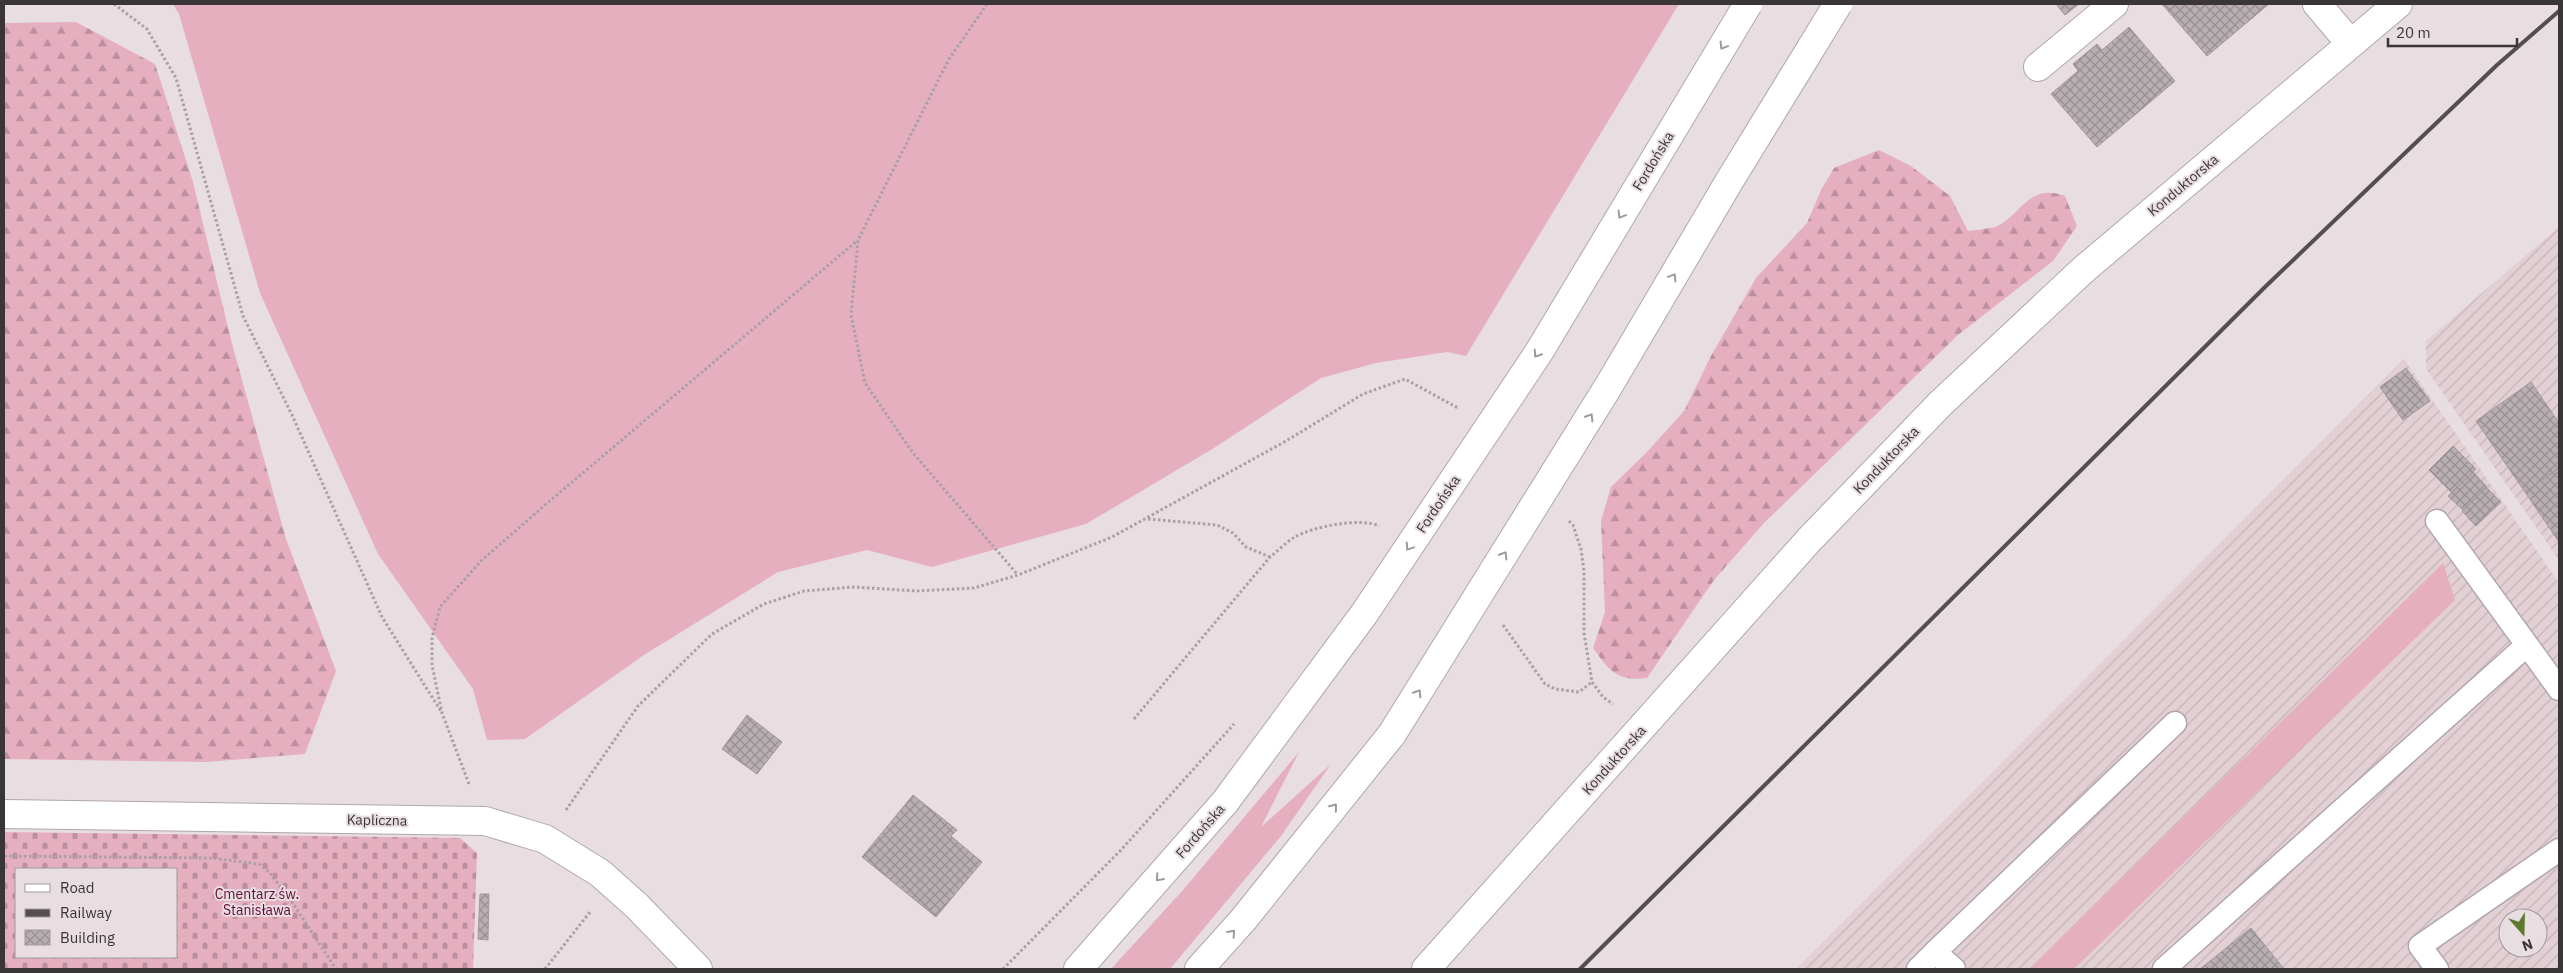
<svg xmlns="http://www.w3.org/2000/svg" width="2563" height="973" font-family="'IBM Plex Sans',sans-serif">
<style>
.industrial{fill:url(#industrial-furrows);fill-rule:evenodd}
.grass{fill:#e6afc0}
.forest{fill:url(#forest-firs)}
.cemetery{fill:url(#cemetery-stones);fill-rule:evenodd}
.building{fill:url(#building-cross-hatch);stroke:#a2989a}
.lines{fill:none;stroke-linecap:round;stroke-linejoin:round}
.service-casing{stroke:#b1a7aa;stroke-width:25}
.minor-casing{stroke:#b1a7aa;stroke-width:30}
.tertiary-casing{stroke:#b1a7aa;stroke-width:30}
.primary-casing{stroke:#b1a7aa;stroke-width:30}
.path{stroke:#a9a0a3;stroke-width:3;stroke-dasharray:2.5 2.5;stroke-linecap:butt}
.service{stroke:#fff;stroke-width:22}
.minor{stroke:#fff;stroke-width:28}
.tertiary{stroke:#fff;stroke-width:28}
.primary{stroke:#fff;stroke-width:28}
.rail{stroke:#544e50;stroke-width:4}
.primary-bridge-casing{stroke:#b1a7aa;stroke-width:30;stroke-linecap:butt}
.primary-bridge{stroke:#fff;stroke-width:28}
.oneway{stroke:#9c9a9b}
.labels{text-anchor:middle;stroke-width:4;stroke-linejoin:round;paint-order:stroke}
.street-label{font-size:14px;fill:#3a3537;stroke:#e8dde0}
.park-label{font-size:14px;fill:#650936;stroke:#e8dde0}
</style>
<defs>
<pattern id="industrial-furrows" width="10" height="10" patternUnits="userSpaceOnUse" patternTransform="scale(1.25)"><rect width="10" height="10" fill="#e3d0d5"/><path d="M-1 1l2-2M0 10L10 0M9 11l2-2" fill="none" stroke="#c4b3b7"/></pattern>
<pattern id="forest-firs" width="22" height="20" patternUnits="userSpaceOnUse" patternTransform="scale(1.25)"><rect width="22" height="20" fill="#e6afc0"/><path d="M5 1l3.5 6h-7zM16 11l3.5 6h-7z" fill="#bb8f9d"/></pattern>
<pattern id="cemetery-stones" width="16" height="16" patternUnits="userSpaceOnUse" patternTransform="scale(1.25)"><rect width="16" height="16" fill="#e6afc0"/><path d="M2 7V4a2 2 0 0 1 4 0v3zM10 15v-3a2 2 0 0 1 4 0v3z" fill="#bb8f9d"/></pattern>
<pattern id="building-cross-hatch" width="8" height="8" patternUnits="userSpaceOnUse" patternTransform="scale(1.25)"><rect width="8" height="8" fill="#b9afb2"/><path d="M0 0l8 8M0 8l8-8" fill="none" stroke="#978f92"/></pattern>
</defs>
<rect width="100%" height="100%" fill="#e8dde0"/>
<path class="industrial" d="M 2559,227 L 2559,560 L 2426,369 L 2426,341 Z
M 2404,359 L 2559,583 L 2559,969 L 1796,969 ZM 2508,918 L 2538,918 L 2538,948 L 2508,948 Z"/>
<path class="grass" d="M 173,4 L 1679,4 L 1466,356 L 1447,352 L 1376,363 L 1321,378 L 1214,448 L 1086,524 L 932,567 L 867,550 L 778,572 L 644,655 L 525,739 L 487,740 L 473,689 L 378,554 L 260,293 L 179,14 Z
M 2443,563 L 2455,600 L 2074,969 L 2029,969 Z
M 1299,752 L 1261,827 L 1331,764 L 1281,836 L 1170,969 L 1111,969 L 1183,890 Z"/>
<path class="forest" d="M 76,22 L 155,64 L 193,182 L 231,340 L 286,539 L 336,671 L 305,754 L 206,762 L 4,759 L 4,23 Z
M 1879,150 L 1911,166 L 1950,196 L 1968,231 C 1976,230 1986,229 1995,227 C 2020,218 2027,182 2065,196 L 2077,226 L 2053,261 L 1958,335 L 1764,523 L 1714,580 L 1647,678 C 1617,682 1609,670 1593,648 L 1605,612 L 1601,521 L 1611,487 L 1646,453 L 1684,411 L 1711,356 L 1756,278 L 1807,223 L 1821,190 L 1834,168 Z"/>
<path class="cemetery" d="M 4,832 L 460,838 L 477,853 L 473,969 L 4,969 ZM 16,869 L 176,869 L 176,957 L 16,957 Z"/>
<path class="building" d="M 2056,4 L 2079,4 L 2065,15 Z
M 2162,4 L 2269,4 L 2207,56 Z
M 2129,27 L 2175,81 L 2097,147 L 2051,94 L 2078,71 L 2073,64 L 2097,44 L 2102,50 Z
M 2406,368 L 2430,401 L 2403,420 L 2380,387 Z
M 2531,382 L 2559,423 L 2559,468 L 2525,492 L 2476,421 Z
M 2453,446 L 2476,469 L 2452,493 L 2429,470 Z
M 2559,468 L 2559,542 L 2525,492 Z
M 2473,472 L 2487,487 L 2463,510 L 2448,496 Z
M 2486,487 L 2501,502 L 2476,526 L 2462,511 Z
M 747,715 L 782,742 L 757,774 L 722,749 Z
M 913,795 L 957,830 L 951,836 L 982,862 L 936,917 L 862,857 Z
M 480,894 L 489,894 L 488,940 L 478,939 Z
M 2251,928 L 2284,969 L 2200,969 Z"/>
<g class="lines">
<g class="service-casing">
<path id="service" d="M 2437,521 L 2559,689
M 1935,952 L 2175,723
M 1918,969 L 1935,952 L 1954,969
M 2164,969 L 2527,645
M 2437,969 L 2420,946 L 2559,850"/>
</g>
<g class="minor-casing">
<path id="minor" d="M 2317,4 L 2350,43
M 2038,67 L 2114,4
M 4,814 L 485,821 L 545,839 L 600,873 L 637,906 L 698,969"/>
</g>
<g class="tertiary-casing">
<path id="tertiary" d="M 1426,969 L 1809,540 L 1940,404 L 2083,270 L 2398,4"/>
</g>
<g class="primary-casing">
<path id="primary" d="M 1078,969 L 1225,802
M 1199,969 L 1243,920 L 1392,734"/>
</g>
<path class="path" d="M 114,4 L 147,29 L 176,78 L 243,316 L 292,415 L 382,617 L 442,713
M 987,4 L 949,59 L 858,240 L 851,315 L 865,383 L 913,453 L 1018,575
M 1148,519 L 1217,525 L 1233,533 L 1246,547 L 1270,557
M 1569,521 L 1573,525 L 1581,549 L 1584,571 L 1584,633 L 1592,682 L 1603,697 L 1613,704
M 1503,625 L 1545,684 L 1555,689 L 1579,692 L 1592,682
M 1134,719 L 1270,557 C 1278,551 1286,542 1295,537 C 1311,527 1361,517 1379,526
M 469,784 L 442,713 L 432,665 L 432,638 L 440,607 L 481,561 L 545,505 L 858,240
M 566,810 L 638,706 L 712,634 L 764,604 L 804,591 L 854,587 L 917,591 L 974,588 L 1018,575 L 1112,537 L 1286,441 L 1363,394 L 1405,379 L 1458,408
M 4,856 L 210,858 L 259,864 L 269,872 L 292,902 L 336,969
M 545,969 L 590,912
M 1003,969 L 1121,850 L 1234,724"/>
<use href="#service" class="service"/>
<use href="#minor" class="minor"/>
<use href="#tertiary" class="tertiary"/>
<use href="#primary" class="primary"/>
<path class="rail" d="M 1580,969 L 2265,287 L 2497,65 L 2559,11"/>
<g class="primary-bridge-casing">
<path id="primary-bridge" d="M 1392,734 L 1608,387 L 1730,180 L 1838,4
M 1225,802 L 1364,614 L 1539,352 L 1748,4"/>
</g>
<use href="#primary-bridge" class="primary-bridge"/>
</g>
<defs><path id="oneway-chevron" d="M-2-3.5L2.5 0L-2 3.5" fill="none" stroke-width="1.6" stroke-linecap="round" stroke-linejoin="round" transform="scale(1.25)"/></defs>
<g class="oneway">
<use href="#oneway-chevron" transform="translate(1723 46) rotate(121)"/>
<use href="#oneway-chevron" transform="translate(1621 215) rotate(121)"/>
<use href="#oneway-chevron" transform="translate(1673 277) rotate(-59)"/>
<use href="#oneway-chevron" transform="translate(1537 354) rotate(123)"/>
<use href="#oneway-chevron" transform="translate(1590 417) rotate(-58)"/>
<use href="#oneway-chevron" transform="translate(1409 547) rotate(124)"/>
<use href="#oneway-chevron" transform="translate(1504 555) rotate(-58)"/>
<use href="#oneway-chevron" transform="translate(1418 693) rotate(-58)"/>
<use href="#oneway-chevron" transform="translate(1334 807) rotate(-51)"/>
<use href="#oneway-chevron" transform="translate(1159 878) rotate(131)"/>
<use href="#oneway-chevron" transform="translate(1232 933) rotate(-48)"/>
</g>
<g class="labels">
<g class="street-label">
<text transform="translate(1653 161) rotate(-59)" y="5">Fordońska</text>
<text transform="translate(2183 185) rotate(-40)" y="5">Konduktorska</text>
<text transform="translate(1886 460) rotate(-46)" y="5">Konduktorska</text>
<text transform="translate(1438 504) rotate(-56)" y="5">Fordońska</text>
<text transform="translate(1614 760) rotate(-48)" y="5">Konduktorska</text>
<text transform="translate(377 820) rotate(1)" y="5">Kapliczna</text>
<text transform="translate(1200 831) rotate(-49)" y="5">Fordońska</text>
</g>
<g class="park-label">
<text x="257" y="899">Cmentarz św.<tspan x="257" dy="16">Stanisława</tspan></text>
</g>
</g>
<rect width="2563" height="973" fill="none" stroke="#3a3537" stroke-width="10"/>
<rect x="15" y="868" width="162" height="90" fill="#e8dde0" stroke="#a29a9c"/>
<rect x="25" y="884" width="25" height="8" fill="#ffffff" stroke="#a29a9c"/>
<text x="60" y="893" font-size="15" fill="#3a3537">Road</text>
<rect x="25" y="909" width="25" height="8" fill="#544e50" stroke="#a29a9c"/>
<text x="60" y="918" font-size="15" fill="#3a3537">Railway</text>
<rect x="25" y="930" width="25" height="15" fill="url(#building-cross-hatch)" stroke="#a29a9c"/>
<text x="60" y="943" font-size="15" fill="#3a3537">Building</text>
<g transform="translate(2523 933) rotate(160)"><circle r="24" fill="#e8dde0" stroke="#a29a9c"/>
<path d="M0-4L9 19L0 12L-9 19Z" fill="#5d792e"/>
<text y="-8" font-size="14" font-weight="bold" text-anchor="middle" fill="#3a3537">N</text>
</g>
<path d="M2388 38v8h129v-8" fill="none" stroke="#3a3537" stroke-width="2.5"/>
<text x="2396" y="38" font-size="15" fill="#3a3537" stroke="#e8dde0" stroke-width="4" paint-order="stroke">20 m</text>
</svg>
